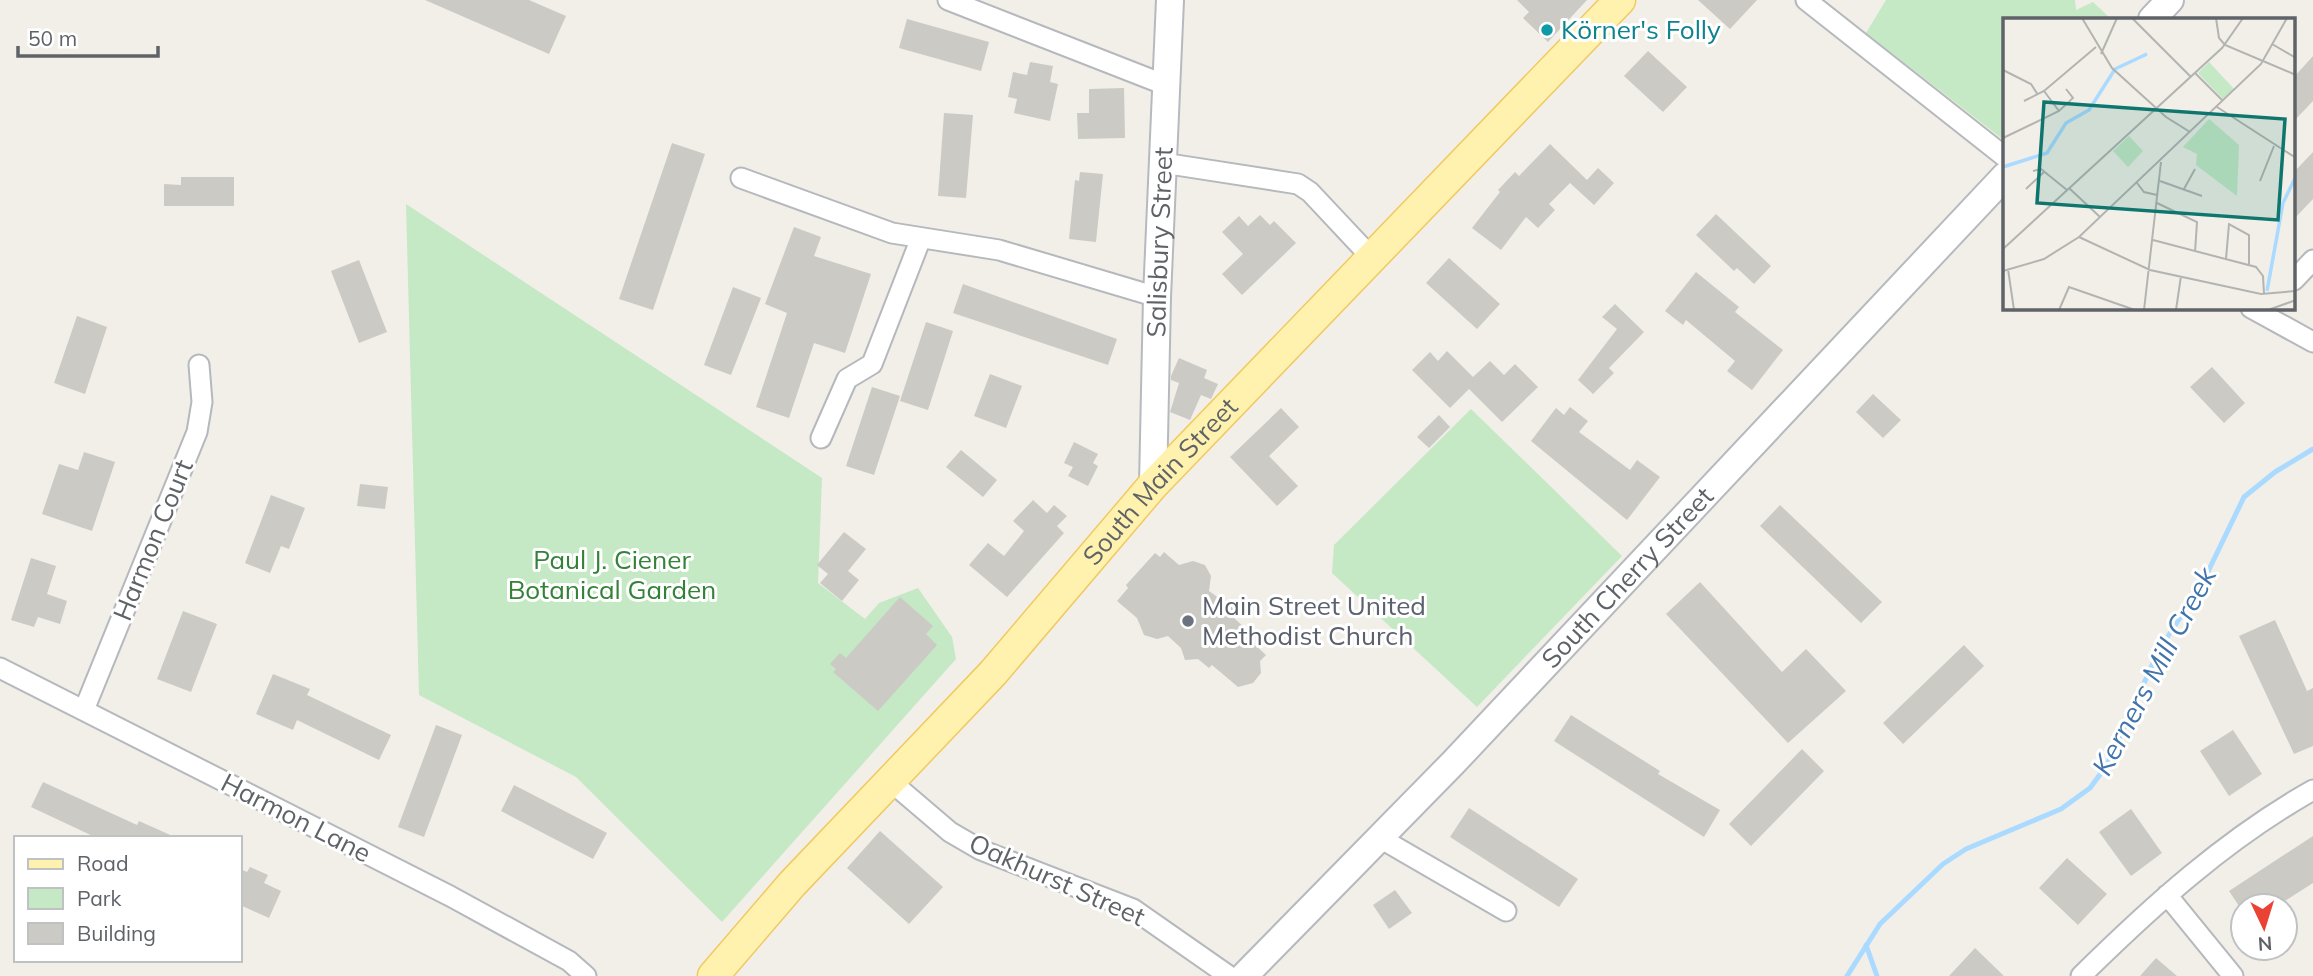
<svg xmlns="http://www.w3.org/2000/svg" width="2313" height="976" font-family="Mulish,sans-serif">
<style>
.green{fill:#c5e8c5}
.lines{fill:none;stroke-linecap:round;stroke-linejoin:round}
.stream{stroke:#aadaff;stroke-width:5}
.building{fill:#cccac5}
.street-casing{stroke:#b5b8bc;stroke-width:23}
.secondary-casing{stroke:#b6babf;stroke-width:30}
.primary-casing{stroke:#f2c960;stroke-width:33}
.street{stroke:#fff;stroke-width:19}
.secondary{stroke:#fff;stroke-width:26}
.primary{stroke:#fff2af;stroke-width:30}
.culture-dot{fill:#0f9aa8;stroke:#fff;stroke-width:2.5}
.worship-dot{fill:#6b7280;stroke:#fff;stroke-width:2.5}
.labels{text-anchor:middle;stroke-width:6;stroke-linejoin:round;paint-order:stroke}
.culture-label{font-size:26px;fill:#0d838f;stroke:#fff;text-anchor:start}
.street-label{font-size:26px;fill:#5f6368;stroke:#fff}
.park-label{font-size:26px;fill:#348238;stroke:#fff}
.worship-label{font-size:26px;fill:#5b616d;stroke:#fff;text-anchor:start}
.water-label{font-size:28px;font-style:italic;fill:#4174aa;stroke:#fff}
.inset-river{fill:none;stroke:#aadaff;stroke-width:3.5}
.inset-road{fill:none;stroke:#b3b3b1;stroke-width:2}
.view{fill:#0f766e;fill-opacity:0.15;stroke:#0f766e;stroke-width:3.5}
.inset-edge{fill:none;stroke:#5f6368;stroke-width:3.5}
</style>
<rect width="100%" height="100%" fill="#f1efe8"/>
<path class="green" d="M 1886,0 L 2075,0 L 2076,10 L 2093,2 L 2111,19 L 2005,19 L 2005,141 L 1866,33 Z
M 406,204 L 822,478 L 818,583 L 865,619 L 879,603 L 918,588 L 952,637 L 956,659 L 722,922 L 576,777 L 419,695 Z
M 1471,409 L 1622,556 L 1477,707 L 1332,573 L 1334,545 Z"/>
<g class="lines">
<path class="stream" d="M 1866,945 L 1877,976
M 1847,976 L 1880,924 L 1943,864 L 1966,849 L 2061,809 L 2090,788 L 2107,765 L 2159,650 L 2202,584 L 2244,497 L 2275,472 L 2313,449"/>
</g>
<path class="building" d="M 425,0 L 529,0 L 566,16 L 549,54 Z
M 1517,0 L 1587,0 L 1548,42 L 1523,18 L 1529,12 Z
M 1698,0 L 1757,0 L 1730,29 Z
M 907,19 L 989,42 L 981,71 L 899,48 Z
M 1648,51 L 1687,87 L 1663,112 L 1624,76 Z
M 2313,56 L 2313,101 L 2294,121 L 2294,77 Z
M 1030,62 L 1053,66 L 1050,82 L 1058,84 L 1050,121 L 1014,113 L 1017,99 L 1008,97 L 1013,72 L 1027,75 Z
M 1124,88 L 1125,138 L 1078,139 L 1077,113 L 1089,113 L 1089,89 Z
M 944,113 L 973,115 L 966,198 L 938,196 Z
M 672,143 L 705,154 L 653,310 L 619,299 Z
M 1550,144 L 1587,180 L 1598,168 L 1614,183 L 1594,205 L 1570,183 L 1549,204 L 1555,210 L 1538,228 L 1526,217 L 1501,250 L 1472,228 L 1500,192 L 1498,190 L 1515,172 L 1519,176 Z
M 2313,152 L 2313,199 L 2294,219 L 2294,172 Z
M 1080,172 L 1103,174 L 1096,242 L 1069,239 L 1075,180 L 1079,181 Z
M 181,177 L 234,177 L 234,206 L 164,206 L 164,184 L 181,185 Z
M 1716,214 L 1771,266 L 1754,284 L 1737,268 L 1734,271 L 1696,235 Z
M 1260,215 L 1270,225 L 1274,221 L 1296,243 L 1242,295 L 1222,274 L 1243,254 L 1222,232 L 1239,216 L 1248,226 Z
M 794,227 L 821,237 L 814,256 L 871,274 L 845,353 L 814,343 L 789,418 L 756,407 L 787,313 L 765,304 Z
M 1449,258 L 1500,304 L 1477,329 L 1426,283 Z
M 359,260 L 387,332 L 359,343 L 331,271 Z
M 1696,272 L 1739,307 L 1735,312 L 1783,350 L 1752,390 L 1727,371 L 1735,361 L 1686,320 L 1683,325 L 1665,311 Z
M 963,284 L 1117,339 L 1108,365 L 953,313 Z
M 733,287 L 761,298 L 731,375 L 704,365 Z
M 1615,304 L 1644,332 L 1609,368 L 1614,373 L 1593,394 L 1578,380 L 1617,329 L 1602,317 Z
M 77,316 L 107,327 L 85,394 L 54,383 Z
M 926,322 L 953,331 L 928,410 L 900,401 Z
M 1447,351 L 1473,377 L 1490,361 L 1504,375 L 1515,364 L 1538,387 L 1502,422 L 1469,389 L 1450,408 L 1412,370 L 1430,352 L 1438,361 Z
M 1179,358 L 1207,370 L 1204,378 L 1218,384 L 1211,399 L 1201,395 L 1190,420 L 1170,412 L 1179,383 L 1171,380 L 1171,376 Z
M 2212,367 L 2245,403 L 2224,423 L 2190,387 Z
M 990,374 L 1022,386 L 1006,428 L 974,416 Z
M 872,387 L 900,396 L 874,475 L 846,466 Z
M 1873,394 L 1901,420 L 1883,438 L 1856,412 Z
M 1570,407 L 1588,421 L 1579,432 L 1630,470 L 1637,460 L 1660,477 L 1627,520 L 1531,441 L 1556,408 L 1564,415 Z
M 1281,408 L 1299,427 L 1269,456 L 1298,486 L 1277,506 L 1230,457 Z
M 1439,415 L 1450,427 L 1429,448 L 1417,437 Z
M 1074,442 L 1098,454 L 1093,463 L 1098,466 L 1088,486 L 1068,476 L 1073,467 L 1064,463 Z
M 961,450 L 997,480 L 983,497 L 946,467 Z
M 84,452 L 115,462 L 92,531 L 42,514 L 59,464 L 78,470 Z
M 360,484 L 388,487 L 385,509 L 357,506 Z
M 271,495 L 305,508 L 289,549 L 281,546 L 270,573 L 245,563 Z
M 1033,500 L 1047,513 L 1054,505 L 1067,516 L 1057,526 L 1064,533 L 1007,597 L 969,565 L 988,543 L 1004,556 L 1024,531 L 1013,521 Z
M 1780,505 L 1882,602 L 1861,623 L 1760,526 Z
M 844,532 L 866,549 L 848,571 L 859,580 L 842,601 L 820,583 L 828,574 L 817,565 Z
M 1164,552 L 1179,565 L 1193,561 L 1205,565 L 1211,576 L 1209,591 L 1233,608 L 1234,618 L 1245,628 L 1241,632 L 1266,655 L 1260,661 L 1261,673 L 1253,683 L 1238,687 L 1212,665 L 1209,668 L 1198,659 L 1185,660 L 1181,648 L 1168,636 L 1157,639 L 1144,635 L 1137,618 L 1117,601 L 1128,588 L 1126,585 L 1155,553 L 1160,557 Z
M 31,558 L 56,566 L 47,594 L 67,601 L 60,624 L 38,617 L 34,627 L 11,620 Z
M 1700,582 L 1782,672 L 1806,649 L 1846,691 L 1788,743 L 1666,614 Z
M 900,597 L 933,626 L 926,634 L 937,645 L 878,711 L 833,672 L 836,669 L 830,664 L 840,653 L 846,658 Z
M 183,611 L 217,624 L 191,692 L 157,679 Z
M 2275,620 L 2307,691 L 2313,688 L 2313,746 L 2294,754 L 2239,636 Z
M 1964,645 L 1984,666 L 1903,744 L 1883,723 Z
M 273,674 L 310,689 L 307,695 L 391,735 L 379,760 L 297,720 L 293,730 L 256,714 Z
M 1571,715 L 1660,771 L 1658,774 L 1720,810 L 1704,837 L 1554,741 Z
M 436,725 L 462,735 L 424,837 L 398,827 Z
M 2233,730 L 2262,774 L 2229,796 L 2200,751 Z
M 1802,749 L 1824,771 L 1751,846 L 1729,824 Z
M 43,782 L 137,825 L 139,821 L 177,838 L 97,838 L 31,807 Z
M 514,785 L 607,833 L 593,859 L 501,811 Z
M 1469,808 L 1578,879 L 1559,907 L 1450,837 Z
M 2131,809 L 2162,853 L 2131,876 L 2099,832 Z
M 880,831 L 943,887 L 909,924 L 847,868 Z
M 2313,836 L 2313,883 L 2277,906 L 2239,906 L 2229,891 Z
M 2067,858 L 2107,894 L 2078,925 L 2039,888 Z
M 250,867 L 268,875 L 264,883 L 281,891 L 269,918 L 240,905 L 240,869 L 247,872 Z
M 1395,890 L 1412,913 L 1389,929 L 1373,905 Z
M 1975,948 L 2004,976 L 1949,976 Z
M 2156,958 L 2177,976 L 2140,976 Z"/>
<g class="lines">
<g class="street-casing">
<path id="street" d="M 948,0 L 1168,86
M 1806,0 L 2005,157
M 1163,163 L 1298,184 L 1310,192 L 1372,258
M 741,178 L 892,233 L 999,250 L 1157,297
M 2294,280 L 2313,260
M 2251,308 L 2313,342
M 821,438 L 847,379 L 872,364 L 921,238
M 0,668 L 450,896 L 569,961 L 586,976
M 84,710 L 197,432 L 202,402 L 199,365
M 889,780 L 950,832 L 981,850 L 1133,909 L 1229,976
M 1380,838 L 1506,911
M 2167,895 L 2233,976
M 2081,976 C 2152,906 2226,839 2313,790"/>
</g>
<g class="secondary-casing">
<g id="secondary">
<path d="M 2152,19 L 2170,0"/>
<path id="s1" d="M 1153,485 L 1157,297 L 1170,0"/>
<path id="s2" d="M 1244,976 L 1453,763 L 2005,176"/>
</g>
</g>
<g class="primary-casing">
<g id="primary">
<path id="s3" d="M 713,976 L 792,884 L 993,673 L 1153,485 L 1620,0"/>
</g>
</g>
<use href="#street" class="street"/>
<use href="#secondary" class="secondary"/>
<use href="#primary" class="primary"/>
</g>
<circle class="culture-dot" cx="1547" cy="30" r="7"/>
<circle class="worship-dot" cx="1188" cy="621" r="7"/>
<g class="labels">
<g class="culture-label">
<text x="1561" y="39">Körner's Folly</text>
</g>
<g class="street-label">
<text dy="9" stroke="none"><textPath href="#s1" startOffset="243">Salisbury Street</textPath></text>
<text dy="9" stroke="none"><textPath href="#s3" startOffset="667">South Main Street</textPath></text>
<text transform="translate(153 540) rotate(-68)" y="9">Harmon Court</text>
<text dy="9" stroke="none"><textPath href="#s2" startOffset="553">South Cherry Street</textPath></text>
<text transform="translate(296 818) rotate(27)" y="9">Harmon Lane</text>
<text transform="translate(1057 880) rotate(24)" y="9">Oakhurst Street</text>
</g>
<g class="park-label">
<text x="612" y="569">Paul J. Ciener<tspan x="612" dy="30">Botanical Garden</tspan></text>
</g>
<g class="worship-label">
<text x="1202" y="615">Main Street United<tspan x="1202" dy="30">Methodist Church</tspan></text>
</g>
<g class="water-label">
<text transform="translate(2154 671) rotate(-62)" y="10">Kerners Mill Creek</text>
</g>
</g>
<g transform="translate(2003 18)">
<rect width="292" height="292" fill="#f1efe8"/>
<path d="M 206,44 L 231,71 L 220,81 L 195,55 ZM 206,101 L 236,127 L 234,178 L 193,147 L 194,136 L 180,129 ZM 126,118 L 140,133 L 125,149 L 110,133 Z" fill="#c5e8c5"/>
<path class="inset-river" d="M 0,149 L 44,135 L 63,105 L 86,92 L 112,51 L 144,36M 264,273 L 280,185 L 293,158"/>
<path class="inset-road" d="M 79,0 L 109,50 L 163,99 L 187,114M 129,0 L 188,59M 213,0 L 216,20 L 222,27 L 293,57M 269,26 L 293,40M 98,36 L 114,0M 0,52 L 28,66 L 35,77M 192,55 L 220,83M 41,73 L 56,93M 21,83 L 41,73 L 93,29M 214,89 L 293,140M 0,120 L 56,93 L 70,80 L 63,71M 30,153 L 38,151 L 64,172M 157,163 L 199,178M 257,163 L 271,128M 134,165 L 141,174 L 154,177M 66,170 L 97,199M 23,171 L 42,153M 181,171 L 192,151M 154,185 L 194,204 L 192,234M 76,219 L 147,252 L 258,276 L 293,273M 150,222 L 253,249 L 260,258 L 261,276M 0,231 L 219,30 L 240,0M 223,241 L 226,206 L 246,217 L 246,246M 5,251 L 11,292M 0,253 L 41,241 L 76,219 L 258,46 L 284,0M 56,292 L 66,269 L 132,292M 141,292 L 158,144M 173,292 L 178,258M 265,292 L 293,282"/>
<path class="view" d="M 41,84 L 282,101 L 275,202 L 34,185 Z"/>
<rect width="292" height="292" class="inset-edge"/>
</g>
<rect x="14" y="836" width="228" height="126" fill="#ffffff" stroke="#bfc1c3" stroke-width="2"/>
<rect x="28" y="859" width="35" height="10" fill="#fff2af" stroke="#bfc1c3" stroke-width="2"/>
<text x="77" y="871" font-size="21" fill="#5f6368">Road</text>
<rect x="28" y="888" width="35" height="21" fill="#c5e8c5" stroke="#bfc1c3" stroke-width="2"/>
<text x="77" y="906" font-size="21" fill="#5f6368">Park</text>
<rect x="28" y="923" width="35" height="21" fill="#cccac5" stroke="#bfc1c3" stroke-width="2"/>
<text x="77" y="941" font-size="21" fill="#5f6368">Building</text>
<g transform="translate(2264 927) rotate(176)"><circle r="33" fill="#ffffff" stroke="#bfc1c3" stroke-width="2"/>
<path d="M0-5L12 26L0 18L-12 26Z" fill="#ea4335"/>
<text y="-10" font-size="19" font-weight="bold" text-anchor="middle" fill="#5f6368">N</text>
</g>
<path d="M18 46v10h140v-10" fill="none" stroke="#5f6368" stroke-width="3.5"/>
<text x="28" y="46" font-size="21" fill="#5f6368" stroke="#ffffff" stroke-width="5" paint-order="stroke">50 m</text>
</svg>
